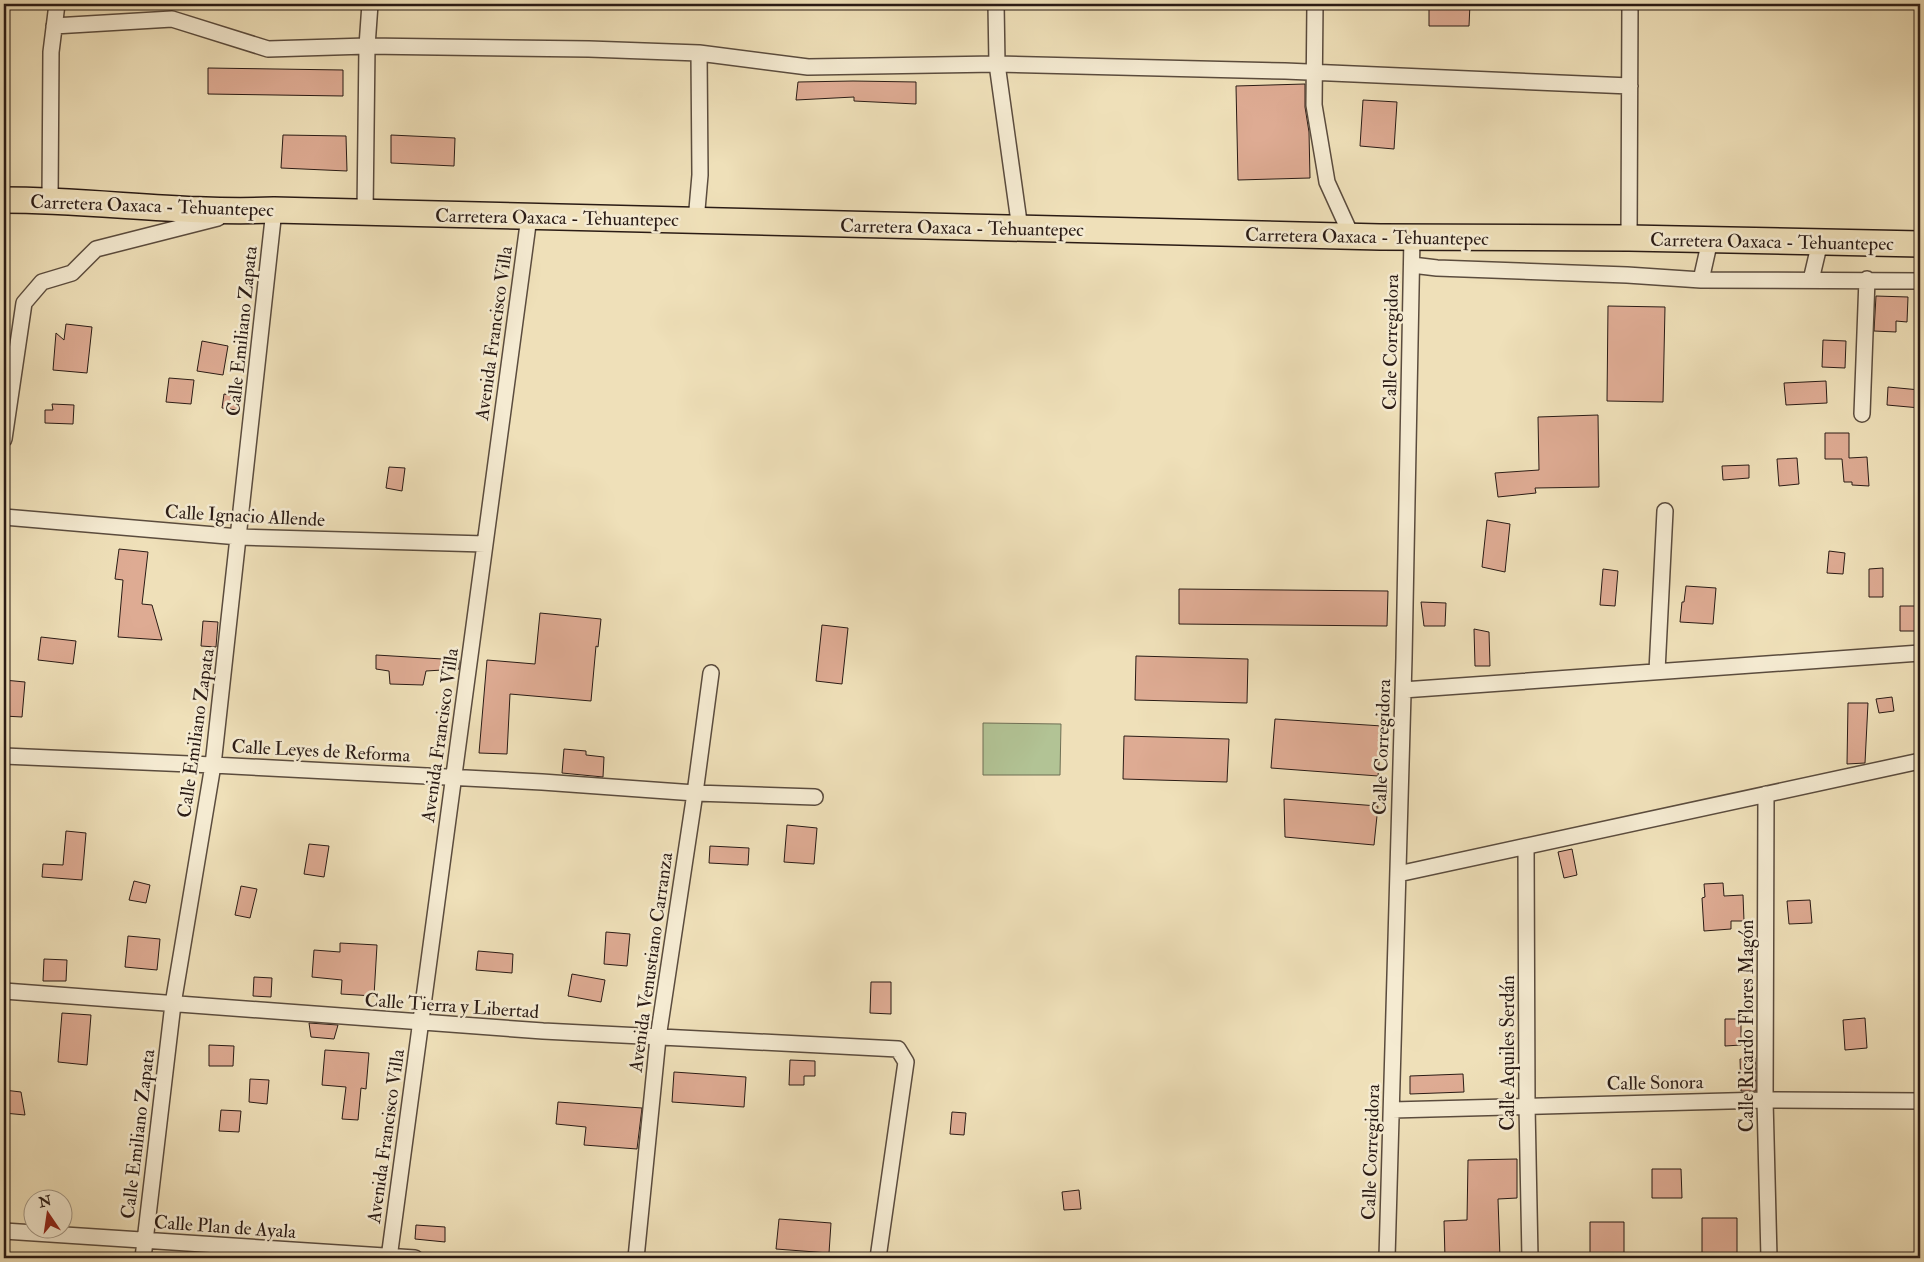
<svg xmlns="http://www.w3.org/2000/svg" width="1924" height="1262" font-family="'IM FELL Double Pica',serif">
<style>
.green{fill:#b2c395;stroke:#6e6f55}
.building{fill:#deab93;stroke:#2a1b15}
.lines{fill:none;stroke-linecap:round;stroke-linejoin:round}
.street-casing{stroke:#5b4c3e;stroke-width:18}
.primary-casing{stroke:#2a1b15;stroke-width:28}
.street{stroke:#f5ebd2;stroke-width:15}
.primary{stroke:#efe0b9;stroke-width:25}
.labels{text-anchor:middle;stroke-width:5;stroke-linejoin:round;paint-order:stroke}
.street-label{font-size:19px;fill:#2a1b15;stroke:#f5ebd2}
</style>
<rect width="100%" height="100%" fill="#efe0b9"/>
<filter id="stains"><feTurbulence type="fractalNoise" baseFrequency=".004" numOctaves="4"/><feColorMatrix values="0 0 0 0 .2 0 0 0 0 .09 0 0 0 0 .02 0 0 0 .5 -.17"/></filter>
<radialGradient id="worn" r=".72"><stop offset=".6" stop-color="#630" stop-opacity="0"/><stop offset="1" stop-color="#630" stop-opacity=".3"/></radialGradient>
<path class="green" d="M 983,723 L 1061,724 L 1060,775 L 983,775 Z"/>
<path class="building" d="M 1429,4 L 1470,4 L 1469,26 L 1429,26 Z
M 208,68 L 343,70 L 343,96 L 208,94 Z
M 853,81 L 916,82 L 916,104 L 854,101 L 854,97 L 796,100 L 798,82 Z
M 1305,84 L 1305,107 L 1309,132 L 1310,178 L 1238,180 L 1236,86 Z
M 1363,100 L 1397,102 L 1394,149 L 1360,146 Z
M 283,135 L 346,136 L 347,171 L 281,168 Z
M 391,135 L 455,138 L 454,166 L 391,163 Z
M 1876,296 L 1908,297 L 1907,322 L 1896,321 L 1896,332 L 1874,331 Z
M 1608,306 L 1665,307 L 1663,402 L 1607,401 Z
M 66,324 L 92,327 L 87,373 L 53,370 L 56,333 L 64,340 Z
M 1823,340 L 1846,341 L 1845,368 L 1822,367 Z
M 202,341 L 228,346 L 223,375 L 197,371 Z
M 169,378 L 194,380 L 191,404 L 166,402 Z
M 1826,381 L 1827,403 L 1786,405 L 1784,383 Z
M 1888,387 L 1920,390 L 1920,408 L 1887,405 Z
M 224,394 L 239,397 L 237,410 L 222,408 Z
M 52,404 L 74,405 L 73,424 L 45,423 L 45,410 L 53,410 Z
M 1598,415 L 1599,487 L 1535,488 L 1536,493 L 1498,497 L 1495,473 L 1539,470 L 1538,417 Z
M 1825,433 L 1849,433 L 1849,458 L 1867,457 L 1869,486 L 1852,485 L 1852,482 L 1844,482 L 1842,459 L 1825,459 Z
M 1797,458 L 1799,484 L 1779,486 L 1777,459 Z
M 1749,465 L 1749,478 L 1723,480 L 1722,466 Z
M 389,467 L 405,468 L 402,491 L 386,488 Z
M 1487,520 L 1510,524 L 1505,572 L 1482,567 Z
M 119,549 L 148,552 L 142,604 L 152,605 L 162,640 L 118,637 L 123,580 L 115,579 Z
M 1829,551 L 1845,553 L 1843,574 L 1827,573 Z
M 1883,568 L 1883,597 L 1869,597 L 1869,569 Z
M 1603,569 L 1618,571 L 1615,606 L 1600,605 Z
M 1686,586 L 1716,588 L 1713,624 L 1680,622 L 1682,602 L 1684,602 Z
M 1179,589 L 1388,591 L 1387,626 L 1179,624 Z
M 1421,602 L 1446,603 L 1445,626 L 1424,626 Z
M 1900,606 L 1920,606 L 1920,631 L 1900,631 Z
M 540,613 L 601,619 L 598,647 L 596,646 L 591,701 L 510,694 L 507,754 L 479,753 L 487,660 L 535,664 Z
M 203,621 L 218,622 L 216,647 L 201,646 Z
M 822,625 L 848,628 L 842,684 L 816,681 Z
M 1474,629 L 1489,632 L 1490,666 L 1475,666 Z
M 41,637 L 76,641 L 73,664 L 38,660 Z
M 376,655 L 459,660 L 459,669 L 426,671 L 423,685 L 390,684 L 389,671 L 376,669 Z
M 1136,656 L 1248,659 L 1247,703 L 1135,700 Z
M 4,680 L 25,682 L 22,717 L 4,716 Z
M 1892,697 L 1894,711 L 1879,713 L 1876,699 Z
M 1848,703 L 1868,703 L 1865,763 L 1847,764 Z
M 1275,719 L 1382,726 L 1378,776 L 1271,768 Z
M 1124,736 L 1229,739 L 1227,782 L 1123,779 Z
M 564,749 L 586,751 L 586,755 L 604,757 L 603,777 L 562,773 Z
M 1284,799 L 1378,806 L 1374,845 L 1285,837 Z
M 787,825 L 817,828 L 814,864 L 784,862 Z
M 66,831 L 86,833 L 82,880 L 42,877 L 43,864 L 63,865 Z
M 309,844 L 329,846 L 324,877 L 304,874 Z
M 710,846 L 749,848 L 748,865 L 709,863 Z
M 1572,849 L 1577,875 L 1564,878 L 1558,852 Z
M 134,881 L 150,885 L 146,903 L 129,900 Z
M 1723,883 L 1724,896 L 1743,895 L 1744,921 L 1731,921 L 1731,929 L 1704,931 L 1702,898 L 1705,897 L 1704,884 Z
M 241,886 L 257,889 L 250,918 L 235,915 Z
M 1810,900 L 1812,923 L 1789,924 L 1787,901 Z
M 606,932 L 630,934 L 627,966 L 604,964 Z
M 128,936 L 160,939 L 157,970 L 125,967 Z
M 340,943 L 377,945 L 374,996 L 341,994 L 342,980 L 312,977 L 314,950 L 340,952 Z
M 478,951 L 513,954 L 512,973 L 476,970 Z
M 44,959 L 67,960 L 66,981 L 43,981 Z
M 572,974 L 605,980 L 601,1002 L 568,996 Z
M 254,977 L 272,978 L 271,997 L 253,996 Z
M 871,982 L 891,982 L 891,1014 L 870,1013 Z
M 62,1013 L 91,1015 L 87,1065 L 58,1062 Z
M 1865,1018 L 1867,1048 L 1845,1050 L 1843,1020 Z
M 1725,1019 L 1741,1019 L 1741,1045 L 1725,1046 Z
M 309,1023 L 338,1025 L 334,1039 L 311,1037 Z
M 209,1045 L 234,1046 L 233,1066 L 209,1066 Z
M 325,1050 L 369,1053 L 366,1089 L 361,1088 L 358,1120 L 342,1119 L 346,1087 L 322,1085 Z
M 1755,1058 L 1756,1091 L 1741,1091 L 1740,1059 Z
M 790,1060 L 815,1061 L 815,1076 L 804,1076 L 804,1085 L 789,1085 Z
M 674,1072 L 746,1077 L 744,1107 L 672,1102 Z
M 1463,1074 L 1464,1092 L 1410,1094 L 1410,1076 Z
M 250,1079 L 269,1080 L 267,1104 L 249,1102 Z
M 4,1090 L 21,1092 L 25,1115 L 4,1113 Z
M 558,1102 L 642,1108 L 637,1149 L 584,1145 L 586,1127 L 556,1124 Z
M 221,1110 L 241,1111 L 239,1132 L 219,1131 Z
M 952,1112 L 966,1113 L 964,1135 L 950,1134 Z
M 1517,1159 L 1517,1198 L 1498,1199 L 1500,1258 L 1445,1258 L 1444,1221 L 1467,1220 L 1468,1160 Z
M 1652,1169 L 1681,1169 L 1682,1198 L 1652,1198 Z
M 1079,1190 L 1081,1209 L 1064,1210 L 1062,1192 Z
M 1702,1218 L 1737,1218 L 1737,1258 L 1702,1258 Z
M 779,1219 L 831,1223 L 829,1253 L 776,1249 Z
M 1590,1222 L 1624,1222 L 1624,1254 L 1590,1255 Z
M 416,1225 L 445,1227 L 445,1242 L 415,1239 Z"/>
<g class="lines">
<g class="street-casing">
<path id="street" d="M 996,4 L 997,64 L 1020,229
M 1315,4 L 1314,105 L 1327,182 L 1352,237
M 54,26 L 172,19 L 268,49 L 367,46 L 589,49 L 699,53 L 808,67 L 997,64 L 1285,71 L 1630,86
M 50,200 L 51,52 L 57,4
M 365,213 L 367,46 L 370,4
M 696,221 L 700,175 L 699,53
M 1629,238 L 1630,4
M 1412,265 L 1437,268 L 1627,275 L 1701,280 L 1710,240
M 1701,280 L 1920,281
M 1811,280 L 1820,242
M 1862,414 L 1867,279
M 4,439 L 24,303 L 42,282 L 72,273 L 96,249 L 218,218
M 4,517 L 239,537 L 485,544
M 1657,671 L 1665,511
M 1403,690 L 1920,653
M 4,756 L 213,765 L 542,782 L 695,793 L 815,797
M 1766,794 L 1765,1100 L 1769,1258
M 1526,847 L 1527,1106 L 1530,1258
M 1398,874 L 1920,761
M 4,991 L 543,1031 L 898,1049 L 906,1062 L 878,1258
M 1392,1110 L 1765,1100 L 1920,1101
M 4,1231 L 415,1258
M 143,1258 L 173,1004 L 213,765 L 274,210
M 389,1258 L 529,217
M 636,1258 L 658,1038 L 695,793 L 711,673
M 1387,1258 L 1404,658 L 1412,237"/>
</g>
<g class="primary-casing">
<path id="primary" d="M 4,200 C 94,200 184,214 274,210 L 1380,237 L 1629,238 L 1920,244"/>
</g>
<use href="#street" class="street"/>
<use href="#primary" class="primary"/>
</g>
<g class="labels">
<g class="street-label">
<text transform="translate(152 205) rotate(2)" y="7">Carretera Oaxaca - Tehuantepec</text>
<text transform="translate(557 217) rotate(1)" y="7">Carretera Oaxaca - Tehuantepec</text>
<text transform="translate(962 227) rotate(1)" y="7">Carretera Oaxaca - Tehuantepec</text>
<text transform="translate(1367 236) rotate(1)" y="7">Carretera Oaxaca - Tehuantepec</text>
<text transform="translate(1772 241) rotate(1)" y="7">Carretera Oaxaca - Tehuantepec</text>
<text transform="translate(241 331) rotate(-84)" y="7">Calle Emiliano Zapata</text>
<text transform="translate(493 333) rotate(-82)" y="7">Avenida Francisco Villa</text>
<text transform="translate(1390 342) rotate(-89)" y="7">Calle Corregidora</text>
<text transform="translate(245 515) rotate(3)" y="7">Calle Ignacio Allende</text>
<text transform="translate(195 733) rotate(-82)" y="7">Calle Emiliano Zapata</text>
<text transform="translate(439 735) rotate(-82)" y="7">Avenida Francisco Villa</text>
<text transform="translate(1381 747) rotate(-88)" y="7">Calle Corregidora</text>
<text transform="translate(321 750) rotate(3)" y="7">Calle Leyes de Reforma</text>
<text transform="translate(650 962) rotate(-82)" y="7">Avenida Venustiano Carranza</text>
<text transform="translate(452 1005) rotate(4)" y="7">Calle Tierra y Libertad</text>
<text transform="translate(1746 1026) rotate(-90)" y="7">Calle Ricardo Flores Magón</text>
<text transform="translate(1507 1053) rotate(-90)" y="7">Calle Aquiles Serdán</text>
<text transform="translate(1655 1082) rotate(-1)" y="7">Calle Sonora</text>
<text transform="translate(137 1134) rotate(-83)" y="7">Calle Emiliano Zapata</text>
<text transform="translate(385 1136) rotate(-82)" y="7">Avenida Francisco Villa</text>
<text transform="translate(1370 1152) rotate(-88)" y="7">Calle Corregidora</text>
<text transform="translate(225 1226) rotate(4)" y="7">Calle Plan de Ayala</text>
</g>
</g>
<rect width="1924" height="1262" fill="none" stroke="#efe0b9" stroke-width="20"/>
<rect x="5" y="5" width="1914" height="1252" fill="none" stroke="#2a1b15" stroke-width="2.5"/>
<rect x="10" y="10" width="1904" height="1242" fill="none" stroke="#2a1b15"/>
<g transform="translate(48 1214) rotate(347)"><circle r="24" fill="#f5ebd2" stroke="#a49886"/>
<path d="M0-4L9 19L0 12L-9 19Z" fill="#8f2418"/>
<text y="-8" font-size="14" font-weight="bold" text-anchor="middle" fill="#2a1b15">N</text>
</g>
<rect width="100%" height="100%" filter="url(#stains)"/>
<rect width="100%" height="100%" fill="url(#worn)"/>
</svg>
